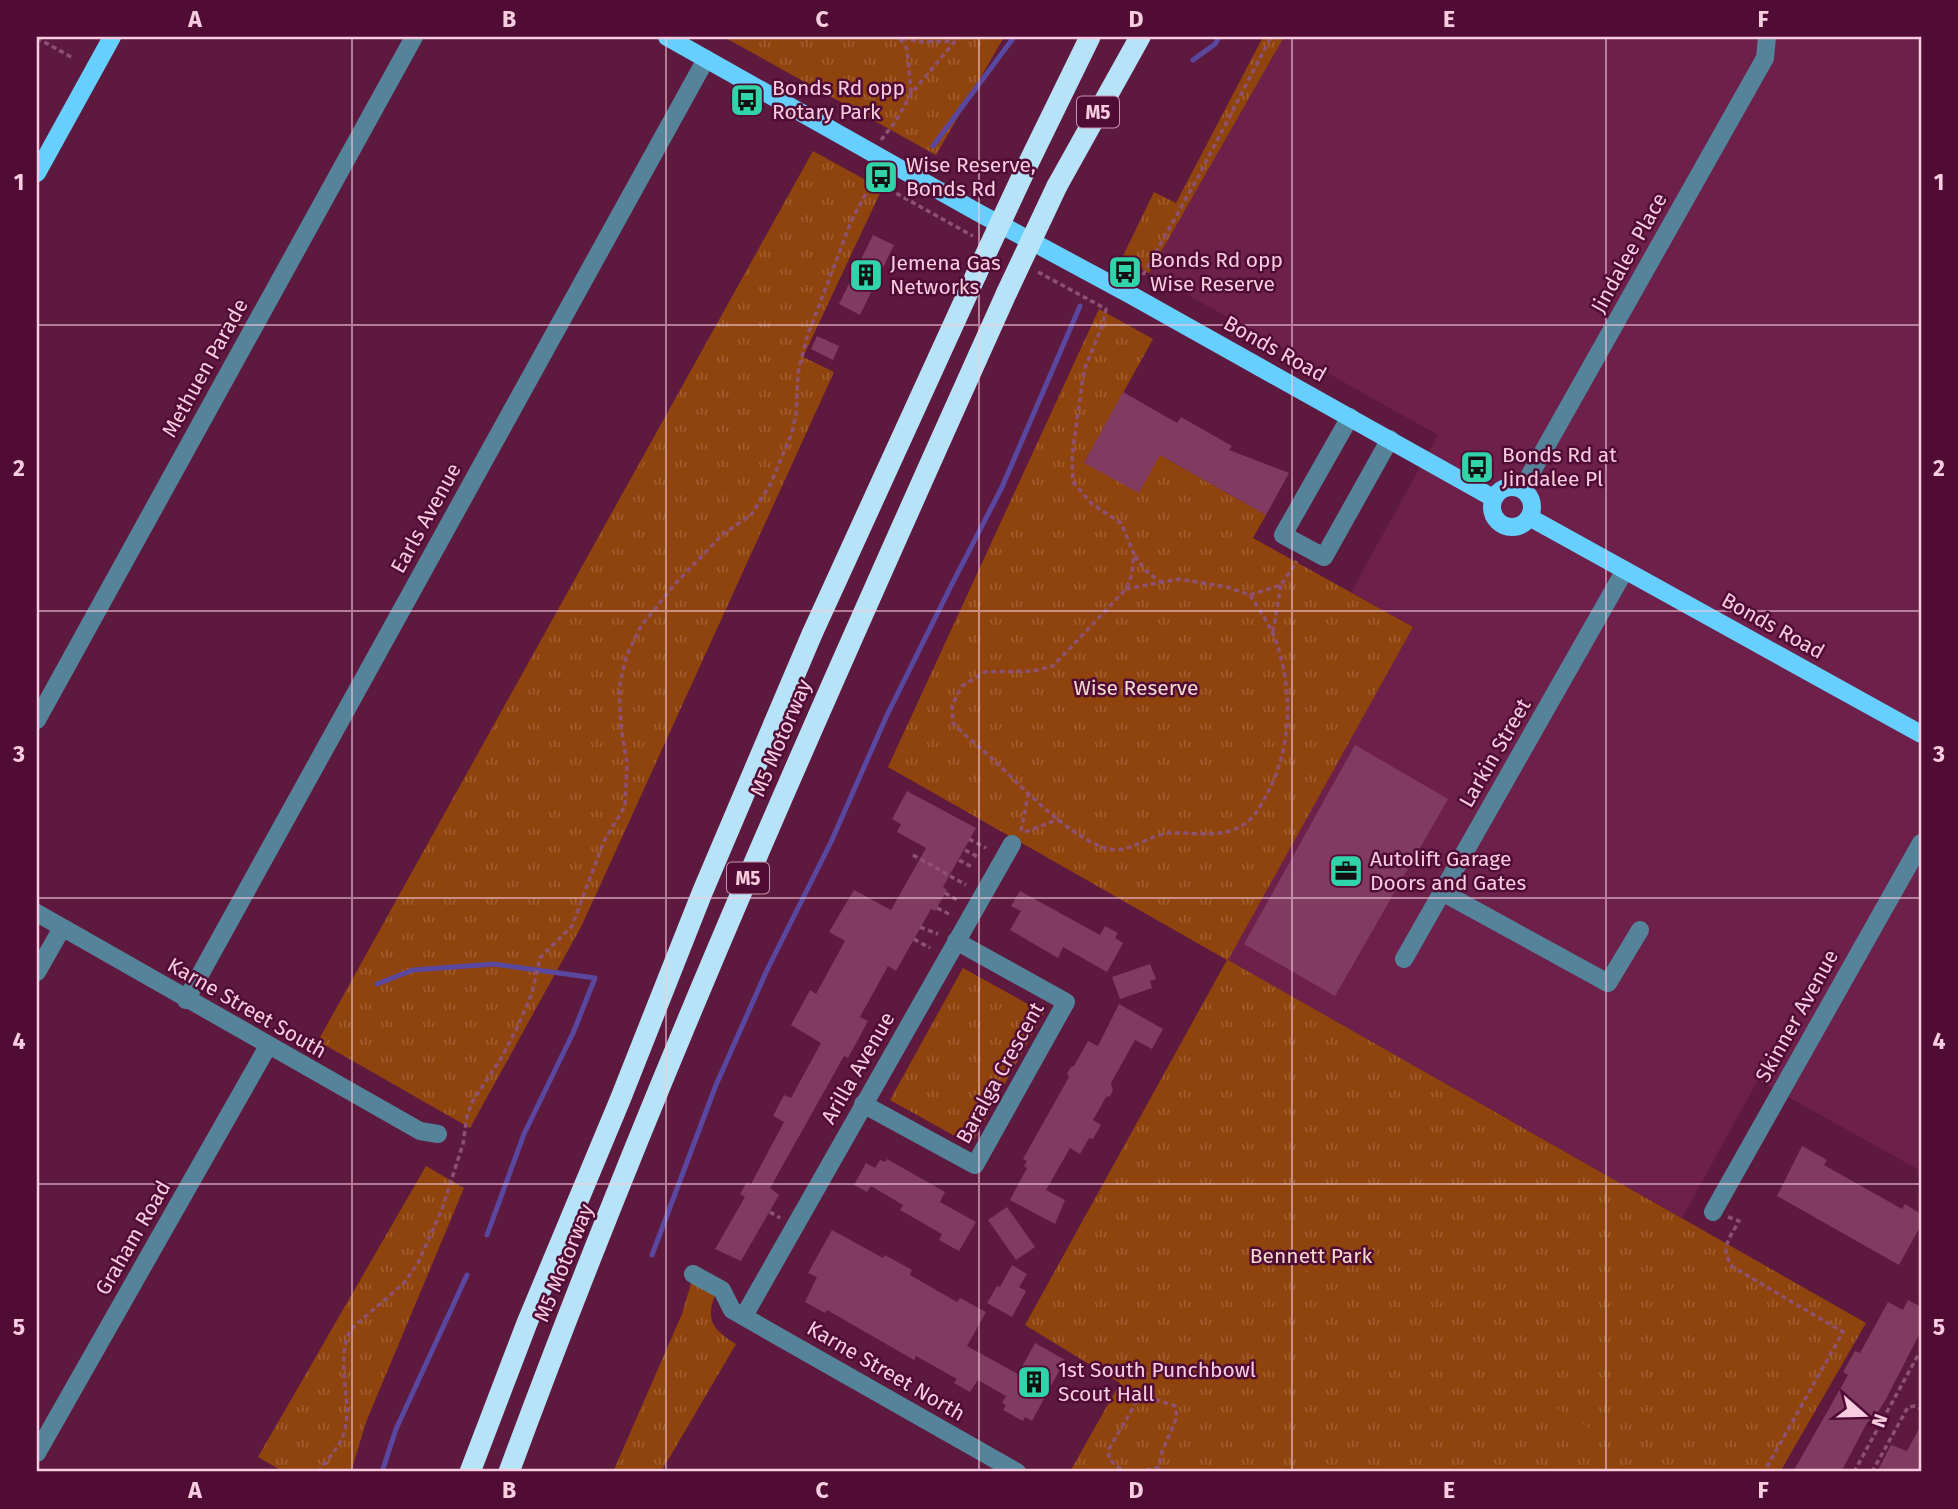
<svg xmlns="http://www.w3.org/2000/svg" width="1958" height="1509" font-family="'Fira Sans',sans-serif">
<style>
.built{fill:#6c204a}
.grass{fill:url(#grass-tufts)}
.pitch{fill:#90440d}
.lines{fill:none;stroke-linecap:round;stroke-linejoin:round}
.stream{stroke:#5a479f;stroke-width:5}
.building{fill:#823b60}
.path{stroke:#8e5171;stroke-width:3.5;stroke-dasharray:5 3.5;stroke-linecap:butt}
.minor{stroke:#55849a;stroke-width:18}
.major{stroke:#67cffd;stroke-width:18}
.highway{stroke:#b7e3f9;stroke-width:21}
.highway-bridge{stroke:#b7e3f9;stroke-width:21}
.grid{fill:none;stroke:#f8cde0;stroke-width:2;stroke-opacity:0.55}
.labels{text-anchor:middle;stroke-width:5;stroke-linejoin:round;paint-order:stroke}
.shield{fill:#510c35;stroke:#c693ad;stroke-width:2}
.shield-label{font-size:19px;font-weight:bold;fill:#f8cde0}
.poi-label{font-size:21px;fill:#f8cde0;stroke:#510c35;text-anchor:start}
.street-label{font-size:21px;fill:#f8cde0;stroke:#510c35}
.park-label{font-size:21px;fill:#f5dcce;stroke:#510c35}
.neatline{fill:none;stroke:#f8cde0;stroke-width:2.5}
.grid-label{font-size:23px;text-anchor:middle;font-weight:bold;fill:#f8cde0}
</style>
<defs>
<pattern id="grass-tufts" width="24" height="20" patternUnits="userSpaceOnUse" patternTransform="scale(1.75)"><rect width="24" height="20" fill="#90440d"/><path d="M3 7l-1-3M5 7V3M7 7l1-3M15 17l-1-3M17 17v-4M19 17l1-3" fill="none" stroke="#a05e30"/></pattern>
</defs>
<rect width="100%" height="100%" fill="#5e193f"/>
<path class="built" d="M 1284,37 L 1921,37 L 1921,1171 L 1758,1080 L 1682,1218 L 1227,960 L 1413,627 L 1351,592 L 1438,435 L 1149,273 Z"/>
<path class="grass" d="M 724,37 L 1004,37 L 936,155 Z
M 1263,37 L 1284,37 L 1149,273 L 1122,258 L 1154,192 L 1176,203 Z
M 813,151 L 882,189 L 803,357 L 834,372 L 582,925 L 470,1128 L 318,1041 Z
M 1099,309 L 1153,339 L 1084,463 L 1160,455 L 1266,515 L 1253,538 L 1413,627 L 1228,960 L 1866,1323 L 1780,1472 L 1076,1472 L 1071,1470 L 1120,1383 L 1025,1325 L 1227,960 L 888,767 Z
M 963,968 L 1044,1013 L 971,1145 L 890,1100 Z
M 426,1166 L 464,1188 L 366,1422 L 351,1472 L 284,1472 L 258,1457 Z
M 692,1280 L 716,1293 C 705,1319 712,1330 736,1344 L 661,1472 L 613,1472 L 682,1314 Z"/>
<path class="pitch" d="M 1268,1238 L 1332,1278 L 1328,1284 L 1264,1244 Z
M 1532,1393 L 1596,1432 L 1592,1438 L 1528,1399 Z"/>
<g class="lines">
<path class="stream" d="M 1193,60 L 1215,44 L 1219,37
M 933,146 L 1014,37
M 377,984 L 413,970 L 494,964 L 595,978 L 573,1033 L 524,1134 L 487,1235
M 652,1255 L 716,1085 L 767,970 L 831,842 L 887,715 L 950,588 L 1002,487 L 1080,306
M 382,1472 L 396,1429 L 467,1275"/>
</g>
<path class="building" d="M 873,235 L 894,245 L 860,315 L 839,304 Z
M 817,336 L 839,346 L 833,360 L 811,349 Z
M 1123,392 L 1177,423 L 1181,417 L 1232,446 L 1229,450 L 1289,473 L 1266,515 L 1160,455 L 1139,493 L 1084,463 Z
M 1355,745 L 1448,799 L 1335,996 L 1244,944 Z
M 907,791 L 976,828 L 943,887 L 947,890 L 935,911 L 931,909 L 896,971 L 888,966 L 860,1017 L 868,1021 L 848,1058 L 844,1056 L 770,1188 L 779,1195 L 741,1261 L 715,1249 L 745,1197 L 740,1194 L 747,1182 L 751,1184 L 784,1122 L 773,1116 L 784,1095 L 791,1098 L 821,1043 L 791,1025 L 810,990 L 816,994 L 845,941 L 829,932 L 854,890 L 891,910 L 926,848 L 897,832 L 901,824 L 892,819 Z
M 1020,891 L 1100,935 L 1105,926 L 1118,933 L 1115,938 L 1123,943 L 1107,972 L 1063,947 L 1058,958 L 1010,930 L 1021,911 L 1011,906 Z
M 1150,964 L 1156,979 L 1150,981 L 1152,988 L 1120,999 L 1112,977 Z
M 1119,1004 L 1163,1029 L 1152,1049 L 1135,1040 L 1111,1083 L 1113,1090 L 1110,1096 L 1106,1097 L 1093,1120 L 1101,1125 L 1093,1139 L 1089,1138 L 1080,1154 L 1070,1148 L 1046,1190 L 1065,1200 L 1055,1224 L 1010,1200 L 1027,1168 L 1024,1166 L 1027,1161 L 1023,1159 L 1069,1077 L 1067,1073 L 1071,1067 L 1074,1066 L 1088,1041 L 1098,1046 Z
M 1802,1146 L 1827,1160 L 1824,1165 L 1902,1209 L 1905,1204 L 1921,1214 L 1921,1225 L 1899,1265 L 1777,1196 Z
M 887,1159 L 945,1192 L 940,1202 L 976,1222 L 959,1251 L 939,1240 L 942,1234 L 900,1210 L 903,1205 L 871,1186 L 867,1192 L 854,1185 L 866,1163 L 875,1168 L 880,1160 L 885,1162 Z
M 1007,1207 L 1035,1247 L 1016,1260 L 988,1220 Z
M 832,1230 L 883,1258 L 885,1255 L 912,1270 L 910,1275 L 957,1302 L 960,1298 L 986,1312 L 967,1346 L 1018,1374 L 1035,1343 L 1065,1360 L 1032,1421 L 1025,1417 L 1023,1421 L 1003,1410 L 1006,1405 L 1002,1403 L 1006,1396 L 978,1380 L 970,1392 L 954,1383 L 957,1379 L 916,1356 L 914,1360 L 827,1310 L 825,1313 L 805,1302 L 817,1277 L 808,1273 Z
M 1012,1265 L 1027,1274 L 1019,1287 L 1026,1291 L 1012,1317 L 987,1303 L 997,1286 L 1000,1287 Z
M 1908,1300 L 1921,1307 L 1921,1331 L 1886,1399 L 1871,1423 L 1868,1421 L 1841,1472 L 1793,1472 L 1848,1375 L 1843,1372 L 1855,1351 L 1860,1353 L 1888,1302 L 1903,1310 Z
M 1921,1425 L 1921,1472 L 1877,1472 L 1891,1445 L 1907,1451 Z"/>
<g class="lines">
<path class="path" d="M 894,37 L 922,42 L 954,41
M 37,38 L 73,58
M 900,39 L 907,49 L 911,94
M 881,140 L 896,121 L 911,94 L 956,40 L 962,37
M 874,181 L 973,236
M 1038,272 L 1106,309 L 1103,324 L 1084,370 L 1072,456 L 1073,482 L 1092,504 L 1121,523 L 1134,554 L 1132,574 L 1126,589 L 1053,666 L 1034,671 L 985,672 L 962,686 L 952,705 L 953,723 C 968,739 985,751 1000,766 C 1027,792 1069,836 1105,848 C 1129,856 1146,835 1170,833 C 1194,832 1221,839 1243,825 C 1256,817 1264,800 1271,786 C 1293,740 1292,683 1274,636 C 1268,622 1258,608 1250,595 L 1227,587 L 1179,579 L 1126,589
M 1143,275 L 1197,179 L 1271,37
M 1135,556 L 1146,571 L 1161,582
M 1250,595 L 1281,585 L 1297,561
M 1273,632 L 1281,585
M 1021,831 L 1028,795
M 1025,832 L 1059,819
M 969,839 L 986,848
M 965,850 L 980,858
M 913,855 L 966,885
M 959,860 L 974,868
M 945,893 L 957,900
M 937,908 L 949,914
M 920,927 L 938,934
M 914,939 L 930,948
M 770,1212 L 780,1218
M 1728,1217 L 1739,1221 C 1729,1239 1719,1249 1733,1267 L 1843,1332 L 1764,1472
M 318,1472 C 326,1461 338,1449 343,1436 C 355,1402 333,1362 351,1329 L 404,1283 L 418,1263 L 442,1209 L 463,1144 L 467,1116 L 472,1102 L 500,1060 L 517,1028 L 532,993 L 540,958 L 572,926 L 604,841 L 625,806 L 627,762 L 621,728 L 619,688 L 626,657 L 641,626 L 675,584 L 723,534 L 751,515 L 770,485 L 792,433 L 796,413 L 798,373 L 807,337 L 852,219 L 877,174
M 1129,1472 L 1122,1470 L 1109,1459 L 1109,1449 L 1138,1399 L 1145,1396 L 1175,1406 L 1177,1417 L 1162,1452 L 1159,1467 L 1139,1472
M 1854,1472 L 1917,1357 L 1921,1354
M 1872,1472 L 1908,1407 L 1915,1406 L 1921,1409"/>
<path class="minor" d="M 1350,417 L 1283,535 L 1324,557 L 1390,439
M 1522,489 L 1765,58 L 1767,37
M 37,720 L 414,37
M 1442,892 L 1608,983 L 1640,930
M 37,913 L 420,1131 L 438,1134
M 1404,959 L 1625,570
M 37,972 L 62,928
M 186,1000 L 706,59
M 863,1104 L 975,1165 L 1066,1002 L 956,941
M 1713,1212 L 1921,843
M 693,1274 L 722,1290 L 732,1310 L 1017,1472
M 744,1316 L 1012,844
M 37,1453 L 268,1046"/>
<path class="major" d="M 667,37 L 977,212 L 1131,295 L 1493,498
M 37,173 L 112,37
M1492 507a20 20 0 1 1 40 0a20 20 0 1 1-40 0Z
M 1529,517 L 1921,734"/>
<path class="highway" d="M 1026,168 L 1090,37
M 1057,186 L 1140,37
M 470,1472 L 527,1323 L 620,1100 L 702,893 L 812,634 L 976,275
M 509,1472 C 657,1071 832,681 1007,292"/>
<path class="highway-bridge" d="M 976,275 L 1026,168
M 1007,292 L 1057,186"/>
</g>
<path class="grid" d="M 352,37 L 352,1472M 666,37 L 666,1472M 979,37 L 979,1472M 1292,37 L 1292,1472M 1606,37 L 1606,1472M 37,325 L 1921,325M 37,611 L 1921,611M 37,898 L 1921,898M 37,1184 L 1921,1184"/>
<defs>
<g id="bus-square" transform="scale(1.75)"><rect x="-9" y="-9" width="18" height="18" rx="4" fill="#31d4a9" stroke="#510c35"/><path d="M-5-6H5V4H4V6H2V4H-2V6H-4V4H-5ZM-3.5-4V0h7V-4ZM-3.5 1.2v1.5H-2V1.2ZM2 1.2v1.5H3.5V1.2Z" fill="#111"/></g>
<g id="building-square" transform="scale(1.75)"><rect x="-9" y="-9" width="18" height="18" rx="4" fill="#31d4a9" stroke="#510c35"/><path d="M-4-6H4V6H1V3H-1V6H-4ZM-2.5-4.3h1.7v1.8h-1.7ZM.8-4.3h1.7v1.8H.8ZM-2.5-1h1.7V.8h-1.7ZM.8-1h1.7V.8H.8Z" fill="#111"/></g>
<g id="office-square" transform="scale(1.75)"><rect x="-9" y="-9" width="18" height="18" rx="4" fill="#31d4a9" stroke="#510c35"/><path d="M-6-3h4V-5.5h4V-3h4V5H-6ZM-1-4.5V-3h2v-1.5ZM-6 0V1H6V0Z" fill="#111"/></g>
</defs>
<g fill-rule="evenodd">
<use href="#bus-square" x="747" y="100"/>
<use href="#bus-square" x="881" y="177"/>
<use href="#bus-square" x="1125" y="272"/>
<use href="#building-square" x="866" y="275"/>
<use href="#bus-square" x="1477" y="467"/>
<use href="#office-square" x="1346" y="871"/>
<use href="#building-square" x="1034" y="1382"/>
</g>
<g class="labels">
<g class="shield">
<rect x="1077" y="96.5" width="42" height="31" rx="5"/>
<rect x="727" y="862.5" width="42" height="31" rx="5"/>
</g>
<g class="shield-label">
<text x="1098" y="119">M5</text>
<text x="748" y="885">M5</text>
</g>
<g class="poi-label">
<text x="772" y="95">Bonds Rd opp<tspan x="772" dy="24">Rotary Park</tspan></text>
<text x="906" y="172">Wise Reserve,<tspan x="906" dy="24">Bonds Rd</tspan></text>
<text x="1150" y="267">Bonds Rd opp<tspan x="1150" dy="24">Wise Reserve</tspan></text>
<text x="890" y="270">Jemena Gas<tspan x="890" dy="24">Networks</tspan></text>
<text x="1502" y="462">Bonds Rd at<tspan x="1502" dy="24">Jindalee Pl</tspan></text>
<text x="1370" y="866">Autolift Garage<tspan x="1370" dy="24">Doors and Gates</tspan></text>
<text x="1058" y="1377">1st South Punchbowl<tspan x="1058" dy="24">Scout Hall</tspan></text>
</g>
<g class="street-label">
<text transform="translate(1629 253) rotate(-61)" y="7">Jindalee Place</text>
<text transform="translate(1275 349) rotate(29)" y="7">Bonds Road</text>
<text transform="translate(205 368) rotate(-61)" y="7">Methuen Parade</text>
<text transform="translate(426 518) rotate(-61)" y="7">Earls Avenue</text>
<text transform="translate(1773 626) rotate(29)" y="7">Bonds Road</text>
<text transform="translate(781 738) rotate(-67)" y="7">M5 Motorway</text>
<text transform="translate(1495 753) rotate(-60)" y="7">Larkin Street</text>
<text transform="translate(247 1008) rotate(30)" y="7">Karne Street South</text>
<text transform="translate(1797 1016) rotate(-61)" y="7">Skinner Avenue</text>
<text transform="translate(858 1068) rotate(-60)" y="7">Arilla Avenue</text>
<text transform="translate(1000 1073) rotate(-61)" y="7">Baralga Crescent</text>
<text transform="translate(133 1238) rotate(-60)" y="7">Graham Road</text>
<text transform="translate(564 1263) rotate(-68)" y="7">M5 Motorway</text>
<text transform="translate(886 1371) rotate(30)" y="7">Karne Street North</text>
</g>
<g class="park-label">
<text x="1136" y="695">Wise Reserve</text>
<text x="1311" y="1263">Bennett Park</text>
</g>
</g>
<rect width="1958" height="1509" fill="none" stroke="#510c35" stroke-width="77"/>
<g transform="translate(1864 1415) rotate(110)" stroke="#510c35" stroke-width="5" paint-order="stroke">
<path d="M0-5L12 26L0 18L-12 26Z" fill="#f8cde0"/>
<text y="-10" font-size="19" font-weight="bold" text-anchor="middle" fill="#f8cde0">N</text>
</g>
<rect x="38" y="38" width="1882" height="1432" class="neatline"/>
<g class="grid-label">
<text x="195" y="27">A</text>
<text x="509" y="27">B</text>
<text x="822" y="27">C</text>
<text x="1136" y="27">D</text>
<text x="1449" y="27">E</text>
<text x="1763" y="27">F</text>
<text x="19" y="190">1</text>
<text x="1939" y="190">1</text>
<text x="19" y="476">2</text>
<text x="1939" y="476">2</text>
<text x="19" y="762">3</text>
<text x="1939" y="762">3</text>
<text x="19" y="1049">4</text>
<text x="1939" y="1049">4</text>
<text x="19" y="1335">5</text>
<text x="1939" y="1335">5</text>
<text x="195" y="1498">A</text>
<text x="509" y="1498">B</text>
<text x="822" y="1498">C</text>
<text x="1136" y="1498">D</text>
<text x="1449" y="1498">E</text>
<text x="1763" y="1498">F</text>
</g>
</svg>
